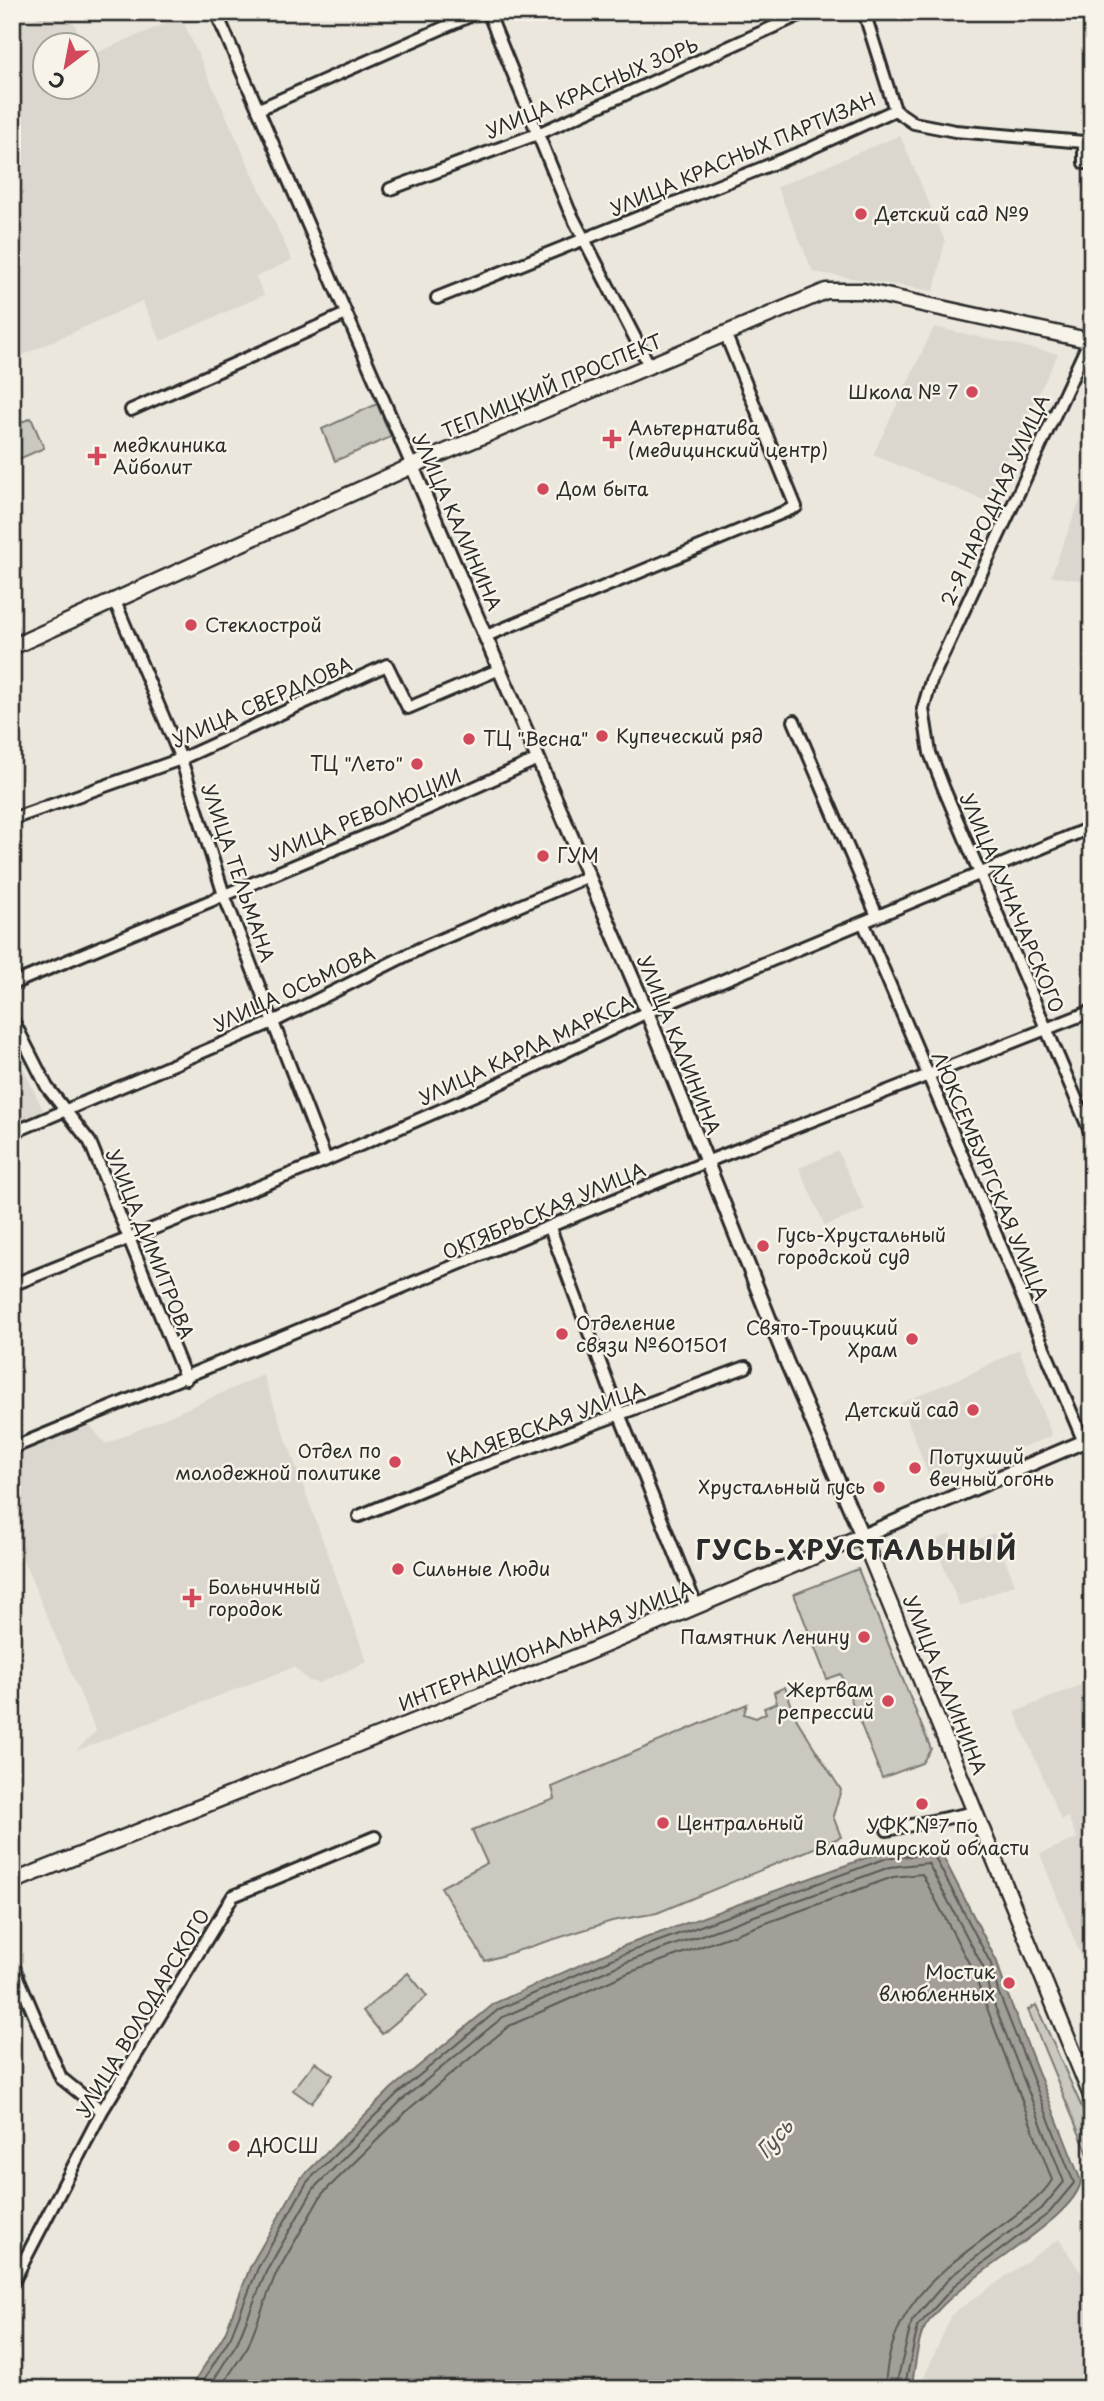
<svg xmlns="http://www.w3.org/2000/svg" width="1104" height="2401" font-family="'Playpen Sans',sans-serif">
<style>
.built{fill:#dbd7ce}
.green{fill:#cbc8bf;stroke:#7b7a75;stroke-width:2}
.water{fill:#a29f98;stroke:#72716c;stroke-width:2}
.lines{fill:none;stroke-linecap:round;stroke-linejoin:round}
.shore{stroke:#5b5957;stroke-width:2}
.minor-casing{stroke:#2b2b2b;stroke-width:16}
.tertiary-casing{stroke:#2b2b2b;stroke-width:18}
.secondary-casing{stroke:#2b2b2b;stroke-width:19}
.minor{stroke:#f7f3e8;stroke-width:10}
.tertiary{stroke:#f7f3e8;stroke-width:12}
.secondary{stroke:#f7f3e8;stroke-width:14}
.poi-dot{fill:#d1495b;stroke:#f7f3e8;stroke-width:2.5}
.labels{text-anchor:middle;stroke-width:5;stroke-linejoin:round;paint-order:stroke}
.street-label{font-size:19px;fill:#2b2b2b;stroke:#f7f3e8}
.poi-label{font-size:19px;fill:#2b2b2b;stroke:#f7f3e8;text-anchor:start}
.water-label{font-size:21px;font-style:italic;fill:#555451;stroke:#f7f3e8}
.district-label{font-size:26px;font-weight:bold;letter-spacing:2px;fill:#2b2b2b;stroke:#f7f3e8}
</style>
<rect width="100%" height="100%" fill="#ebe7dd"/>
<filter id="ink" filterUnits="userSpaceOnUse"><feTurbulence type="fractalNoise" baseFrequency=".0143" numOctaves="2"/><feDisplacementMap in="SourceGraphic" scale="14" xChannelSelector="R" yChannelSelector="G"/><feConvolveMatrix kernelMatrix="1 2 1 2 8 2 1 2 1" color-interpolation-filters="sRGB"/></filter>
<g filter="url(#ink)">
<path class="built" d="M 12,12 L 19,12 L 25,24 L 49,12 L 68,12 L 85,45 L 46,46 L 46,88 L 88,88 L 88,50 L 91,55 L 181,17 L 292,260 L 256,277 L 264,295 L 161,341 L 142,301 L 12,360 Z
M 900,135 L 945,241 L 934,291 L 813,272 L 777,187 Z
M 934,327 L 1058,354 L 986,501 L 873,455 Z
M 1088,479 L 1092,480 L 1092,582 L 1051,576 Z
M 12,1044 L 44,1112 L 12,1127 Z
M 838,1151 L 865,1210 L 825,1226 L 799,1168 Z
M 1019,1349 L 1052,1436 L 931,1482 L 901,1403 L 972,1373 Z
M 263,1375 L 367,1662 L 319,1683 L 309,1681 L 294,1667 L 76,1751 L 96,1731 L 12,1534 L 12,1453 L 87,1422 L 106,1444 Z
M 994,1533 L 1015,1584 L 960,1607 L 933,1541 L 950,1534 L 956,1548 Z
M 1092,1680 L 1092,1963 L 1085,1967 L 1040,1854 L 1077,1838 L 1068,1817 L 1061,1820 L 1015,1712 Z
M 1059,2239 L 1081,2273 L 1092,2278 L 1092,2389 L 919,2389 L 952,2314 Z"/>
<path class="green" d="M 377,404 L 391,437 L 335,461 L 322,429 Z
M 31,418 L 44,448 L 12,462 L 12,426 Z
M 858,1569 L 931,1749 L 922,1763 L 882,1778 L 841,1674 L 827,1679 L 794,1594 Z
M 785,1687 L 797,1720 L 841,1790 L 833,1816 L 841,1837 L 657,1913 L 612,1921 L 485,1961 L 441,1887 L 487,1863 L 472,1830 L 555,1799 L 552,1787 L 747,1704 L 744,1714 L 756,1718 L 766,1713 L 764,1708 L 777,1703 L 774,1692 Z
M 408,1973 L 427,1996 L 382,2034 L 363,2011 Z
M 1036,2005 L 1092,2130 L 1092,2164 L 1028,2010 Z
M 315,2062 L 333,2075 L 311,2103 L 293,2090 Z"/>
<path class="water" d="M 938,1847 L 997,1962 L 1005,1988 L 1081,2181 C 1074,2224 948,2280 923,2331 C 916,2347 915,2371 911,2389 L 190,2389 L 225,2333 L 251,2265 L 301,2178 L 392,2088 L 495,2003 L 618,1948 L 885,1851 Z"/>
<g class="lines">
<path class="shore" d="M 198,2389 L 231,2336 L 258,2268 L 307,2182 L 397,2094 L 499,2009 L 621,1955 L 887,1858 L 933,1854 L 991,1964 L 998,1991 L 1074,2183 L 1049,2213 L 957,2283 L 918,2326 L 904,2389
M 208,2389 L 238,2341 L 266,2272 L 314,2188 L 402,2100 L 503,2017 L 624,1963 L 890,1867 L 928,1863 L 983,1967 L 990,1994 L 1064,2182 L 1043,2207 L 951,2276 L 912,2321 L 895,2389
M 220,2389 L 248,2346 L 275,2276 L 322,2194 L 410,2108 L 509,2026 L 628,1973 L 893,1877 L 922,1874 L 973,1971 L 1052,2180 C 1041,2198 1022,2210 1005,2223 C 943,2269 888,2303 885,2389"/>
<g class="minor-casing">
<path id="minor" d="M 216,12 L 412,466
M 488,12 L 569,210 L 649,365
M 864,12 L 895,110
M 1065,12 L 1092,15
M 259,109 L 479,12
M 390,189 L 540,133 L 806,12
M 437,298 L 807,150 L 895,110 L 914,123 L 955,131 L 1084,142 L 1084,163 L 1092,163
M 1091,337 L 931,681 L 923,709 L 930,753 L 944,789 L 1092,1136
M 131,410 L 346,314
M 114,599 L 181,759 L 224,895 L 326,1160
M 486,636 L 796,507 L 725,333
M 794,721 L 877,916
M 12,819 L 181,759 L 387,665 L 408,708 L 500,669
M 864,924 L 1084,1442
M 12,984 L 375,832 L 538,759
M 12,1018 L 47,1087 L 90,1142 L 186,1379
M 12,1133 L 273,1022 L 421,948 L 589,876
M 550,1228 L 620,1416 L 696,1605
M 12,1285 L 326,1160 L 484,1091 L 647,1012 L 1092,827
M 12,1448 L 706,1162 L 1092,1011
M 359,1516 L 462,1473 L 746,1367
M 887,1830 L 976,1812
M 12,1963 L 61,2078 L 102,2111
M 12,2284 L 102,2111 L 233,1896 L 375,1837"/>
</g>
<g class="tertiary-casing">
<path id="tertiary" d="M 412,466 L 647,1012 L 787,1363 L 862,1536 L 1092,1438"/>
</g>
<g class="secondary-casing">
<path id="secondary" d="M 12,647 L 412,466 L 826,291 L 863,291 L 1092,341
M 12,1882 L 586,1653 L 862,1536 L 1092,2098"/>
</g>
<use href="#minor" class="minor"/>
<use href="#tertiary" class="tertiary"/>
<use href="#secondary" class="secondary"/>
</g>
</g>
<g class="poi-dot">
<circle cx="861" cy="214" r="7"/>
<circle cx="972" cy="392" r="7"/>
<path d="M608.5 428.5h7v7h7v7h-7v7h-7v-7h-7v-7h7z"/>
<path d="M93.5 445.5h7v7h7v7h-7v7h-7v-7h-7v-7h7z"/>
<circle cx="543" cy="489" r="7"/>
<circle cx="191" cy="625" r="7"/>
<circle cx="602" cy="736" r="7"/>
<circle cx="469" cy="739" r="7"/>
<circle cx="417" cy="764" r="7"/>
<circle cx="543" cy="856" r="7"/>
<circle cx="763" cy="1246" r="7"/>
<circle cx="562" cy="1334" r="7"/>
<circle cx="912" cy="1339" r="7"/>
<circle cx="973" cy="1410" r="7"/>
<circle cx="395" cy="1462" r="7"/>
<circle cx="915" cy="1468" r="7"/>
<circle cx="879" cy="1487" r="7"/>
<circle cx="398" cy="1569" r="7"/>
<path d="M188.5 1587.5h7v7h7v7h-7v7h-7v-7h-7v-7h7z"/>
<circle cx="864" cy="1637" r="7"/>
<circle cx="888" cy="1701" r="7"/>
<circle cx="922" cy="1804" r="7"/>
<circle cx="663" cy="1823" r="7"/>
<circle cx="1009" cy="1983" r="7"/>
<circle cx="234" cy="2146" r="7"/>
</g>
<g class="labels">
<g class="street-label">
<text transform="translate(592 88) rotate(-23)" y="7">УЛИЦА КРАСНЫХ ЗОРЬ</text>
<text transform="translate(743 154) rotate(-23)" y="7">УЛИЦА КРАСНЫХ ПАРТИЗАН</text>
<text transform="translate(552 386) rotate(-23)" y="7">ТЕПЛИЦКИЙ ПРОСПЕКТ</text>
<text transform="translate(995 500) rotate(-65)" y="7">2-Я НАРОДНАЯ УЛИЦА</text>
<text transform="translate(457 522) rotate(66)" y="7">УЛИЦА КАЛИНИНА</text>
<text transform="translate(262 702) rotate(-24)" y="7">УЛИЦА СВЕРДЛОВА</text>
<text transform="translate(365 815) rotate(-23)" y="7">УЛИЦА РЕВОЛЮЦИИ</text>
<text transform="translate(238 873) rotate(71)" y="7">УЛИЦА ТЕЛЬМАНА</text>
<text transform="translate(1012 903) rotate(67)" y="7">УЛИЦА ЛУНАЧАРСКОГО</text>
<text transform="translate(294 989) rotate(-25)" y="7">УЛИЦА ОСЬМОВА</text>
<text transform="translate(679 1045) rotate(68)" y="7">УЛИЦА КАЛИНИНА</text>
<text transform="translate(526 1050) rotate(-25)" y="7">УЛИЦА КАРЛА МАРКСА</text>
<text transform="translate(990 1176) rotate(67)" y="7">ЛЮКСЕМБУРГСКАЯ УЛИЦА</text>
<text transform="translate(544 1211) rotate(-23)" y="7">ОКТЯБРЬСКАЯ УЛИЦА</text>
<text transform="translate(150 1244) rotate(68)" y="7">УЛИЦА ДИМИТРОВА</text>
<text transform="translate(546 1424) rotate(-20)" y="7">КАЛЯЕВСКАЯ УЛИЦА</text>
<text transform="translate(546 1646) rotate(-22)" y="7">ИНТЕРНАЦИОНАЛЬНАЯ УЛИЦА</text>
<text transform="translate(945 1685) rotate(68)" y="7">УЛИЦА КАЛИНИНА</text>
<text transform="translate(143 2013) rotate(-59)" y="7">УЛИЦА ВОЛОДАРСКОГО</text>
</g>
<g class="poi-label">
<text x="875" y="221">Детский сад №9</text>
<text x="958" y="399" text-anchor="end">Школа № 7</text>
<text x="628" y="435">Альтернатива<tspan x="628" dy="22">(медицинский центр)</tspan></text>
<text x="113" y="452">медклиника<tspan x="113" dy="22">Айболит</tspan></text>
<text x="557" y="496">Дом быта</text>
<text x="205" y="632">Стеклострой</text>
<text x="616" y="743">Купеческий ряд</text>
<text x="483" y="746">ТЦ "Весна"</text>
<text x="403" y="771" text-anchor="end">ТЦ "Лето"</text>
<text x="557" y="863">ГУМ</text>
<text x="777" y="1242">Гусь-Хрустальный<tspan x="777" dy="22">городской суд</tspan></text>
<text x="576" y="1330">Отделение<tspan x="576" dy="22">связи №601501</tspan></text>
<text x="898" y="1335" text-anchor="end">Свято-Троицкий<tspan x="898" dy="22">Храм</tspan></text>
<text x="959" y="1417" text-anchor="end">Детский сад</text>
<text x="381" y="1458" text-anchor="end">Отдел по<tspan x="381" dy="22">молодежной политике</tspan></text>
<text x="929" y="1464">Потухший<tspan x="929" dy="22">вечный огонь</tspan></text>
<text x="865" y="1494" text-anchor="end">Хрустальный гусь</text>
<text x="412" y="1576">Сильные Люди</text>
<text x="208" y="1594">Больничный<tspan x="208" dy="22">городок</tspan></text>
<text x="850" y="1644" text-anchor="end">Памятник Ленину</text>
<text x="874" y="1697" text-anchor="end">Жертвам<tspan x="874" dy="22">репрессий</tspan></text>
<text x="677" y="1830">Центральный</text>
<text x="922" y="1833" text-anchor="middle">УФК №7 по<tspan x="922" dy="22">Владимирской области</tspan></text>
<text x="995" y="1979" text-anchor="end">Мостик<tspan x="995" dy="22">влюбленных</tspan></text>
<text x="248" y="2153">ДЮСШ</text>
</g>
<g class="water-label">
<text transform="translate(775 2139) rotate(-49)" y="7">Гусь</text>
</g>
<g class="district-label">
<text x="857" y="1560">ГУСЬ-ХРУСТАЛЬНЫЙ</text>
</g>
</g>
<rect width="1104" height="2401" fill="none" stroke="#f7f3e8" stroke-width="42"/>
<rect x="21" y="21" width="1062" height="2359" fill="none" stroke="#2b2b2b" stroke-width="2.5" filter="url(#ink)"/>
<g transform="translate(66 66) rotate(212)"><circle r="33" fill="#f7f3e8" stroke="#a5a39c" stroke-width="2"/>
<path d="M0-5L12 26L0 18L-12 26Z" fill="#d1495b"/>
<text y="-10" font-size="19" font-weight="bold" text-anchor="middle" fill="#2b2b2b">С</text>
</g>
</svg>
